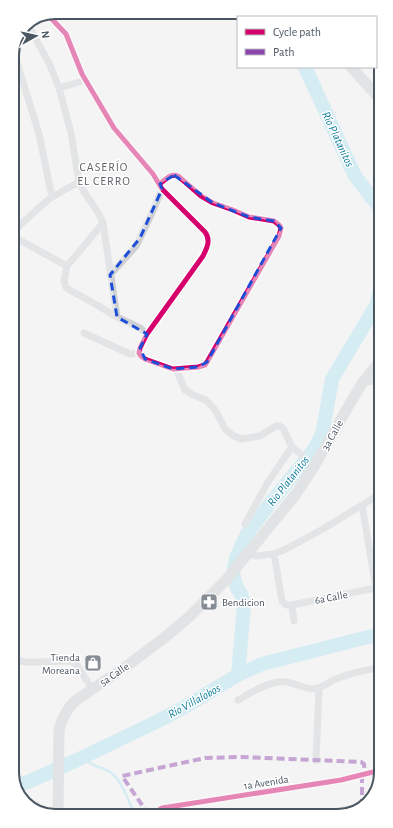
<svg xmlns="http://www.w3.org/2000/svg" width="393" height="828" font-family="'Alegreya Sans',sans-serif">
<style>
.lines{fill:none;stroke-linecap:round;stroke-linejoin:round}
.stream{stroke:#aee2f0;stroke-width:2.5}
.river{stroke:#aee2f0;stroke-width:14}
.minor{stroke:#ced0d2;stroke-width:7}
.primary{stroke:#caced1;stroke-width:11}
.quiet{stroke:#8e44ad;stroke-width:4;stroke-dasharray:8 4;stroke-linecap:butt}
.cycleway-casing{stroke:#fff;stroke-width:8}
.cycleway{stroke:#d6006c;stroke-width:5}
.marked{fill:none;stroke:#1d4ed8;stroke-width:3;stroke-dasharray:8 5;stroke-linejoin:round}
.labels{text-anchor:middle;stroke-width:3;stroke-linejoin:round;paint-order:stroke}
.street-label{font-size:11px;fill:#4a5661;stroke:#fff}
.poi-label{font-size:11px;fill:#4a5661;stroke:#fff;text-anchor:start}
.water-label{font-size:12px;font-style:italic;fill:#0c7c9b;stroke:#fff}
.neighbourhood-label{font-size:12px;letter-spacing:1px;fill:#5f6368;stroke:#fff}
.rim{fill:none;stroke:#4a5661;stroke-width:2}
</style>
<rect width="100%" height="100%" fill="#f4f4f4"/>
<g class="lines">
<path class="stream" d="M 83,757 C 87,761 91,764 96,766 C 101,768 106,769 110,772 C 122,779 129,803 135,815"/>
<path class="river" d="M 288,12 L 289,17
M 305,67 L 355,176 L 379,207
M 238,675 L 244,605 L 241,594 L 237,588 L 233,574 L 236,558 L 241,547 L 247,534 L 272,501 L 310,455 L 316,446 L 322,434 L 325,419 L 332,379 L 377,304 L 379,293
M 14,786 L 28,782 L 77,760 L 156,722 L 183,708 L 238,675 L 262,664 L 380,634"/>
<path class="minor" d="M 48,15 L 66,34 L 82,74 L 114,128 L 153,174 L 162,189 L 205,232 C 211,240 207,248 203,256 L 147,334 L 140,348 L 139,353 L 141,356 L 145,359 L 173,369 L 198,367 L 205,365 L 207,362 L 279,236 L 281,228 L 279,225 L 274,221 L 249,217 L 233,210 L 213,203 L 201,196 L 178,176 C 171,173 166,179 160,184
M 27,23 L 49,63 L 59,88 L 71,133 L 79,182 C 85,197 98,208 103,223 L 117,317
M 12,51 L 15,56 L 39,134 L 52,197
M 59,88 L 86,80
M 103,223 L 67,266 L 64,281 L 66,287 L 68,289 L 97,305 L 117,317 L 140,328 L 147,334
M 67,266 L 25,243 L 14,237 L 16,230 L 20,225 L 50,198 L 79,182
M 110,275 L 136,246 L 151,215 L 162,189
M 84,333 L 130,354 L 139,353
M 176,369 L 185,390 L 193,395 L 206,400 L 216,411 L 225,429 L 232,435 L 241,439 L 260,436 L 276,426 L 279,426 L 283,428 L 292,447 L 302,455
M 363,382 L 380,381
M 362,505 L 376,588
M 245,524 L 268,482 L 292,447
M 248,552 L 256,556 L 274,554 L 286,549 L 323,529 L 380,494
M 274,554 L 282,601 L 286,605 L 292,605 L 380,587
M 292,605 L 294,621
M 14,660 L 25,662 L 37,662 L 71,661 L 77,665 L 92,689
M 238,700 C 250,693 271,680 286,682 C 295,683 305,689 313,689 C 321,689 329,682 336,679 C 348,674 368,669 381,668
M 316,761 L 319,688
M 318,814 L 362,807
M 157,815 L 160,809 L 162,808 L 341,780 L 381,770"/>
<path class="primary" d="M 313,12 L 315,17
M 351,67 L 379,98
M 58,816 L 59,730 C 62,718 67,709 75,701 L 128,665 L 164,638 L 190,616 L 227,579 L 296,494 L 315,465 L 345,412 L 363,382 L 380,361"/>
<path class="quiet" d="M 13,238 L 14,237
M 362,775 L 362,807
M 149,815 L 122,776 L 205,758 L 241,757 L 361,762 L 364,764 L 365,774"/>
<g class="cycleway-casing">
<path id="cycleway" d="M 48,15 L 66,34 L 82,74 L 114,128 L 153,174 L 162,189 L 205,232 C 211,240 207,248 203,256 L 147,334 L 140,348 L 139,353 L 141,356 L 145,359 L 173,369 L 198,367 L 205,365 L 207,362 L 279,236 L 281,228 L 279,225 L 274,221 L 249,217 L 233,210 L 213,203 L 201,196 L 178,176 C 171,173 166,179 160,184
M 157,815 L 160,809 L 162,808 L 341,780 L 381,770"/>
</g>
<use href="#cycleway" class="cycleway"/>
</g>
<path d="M0 0H393V828H0ZM 174,175 L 213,203 L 249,217 L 274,221 L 281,228 L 207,362 L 198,367 L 173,369 L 145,359 L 140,348 L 147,334 L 117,317 L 110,275 L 140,238 L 162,189 L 160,184 Z" fill="#f4f4f4" fill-opacity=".55" fill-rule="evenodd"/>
<path class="marked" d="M 174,175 L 213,203 L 249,217 L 274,221 L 281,228 L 207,362 L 198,367 L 173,369 L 145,359 L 140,348 L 147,334 L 117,317 L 110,275 L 140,238 L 162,189 L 160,184 Z"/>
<defs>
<g id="pharmacy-square" transform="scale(0.9)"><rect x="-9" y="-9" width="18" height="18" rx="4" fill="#868d94" stroke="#fff"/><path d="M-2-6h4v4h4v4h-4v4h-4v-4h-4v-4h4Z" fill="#fff"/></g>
<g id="shop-square" transform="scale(0.9)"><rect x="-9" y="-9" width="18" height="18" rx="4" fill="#868d94" stroke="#fff"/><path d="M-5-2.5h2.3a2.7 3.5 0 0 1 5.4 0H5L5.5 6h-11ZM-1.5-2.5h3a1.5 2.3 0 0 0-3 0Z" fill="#fff"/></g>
</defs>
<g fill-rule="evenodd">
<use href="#pharmacy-square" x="209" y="602"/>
<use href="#shop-square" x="93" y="663"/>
</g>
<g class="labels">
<g class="street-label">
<text transform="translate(332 435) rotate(-61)" y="4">3a Calle</text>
<text transform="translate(331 597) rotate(-11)" y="4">6a Calle</text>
<text transform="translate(114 674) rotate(-34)" y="4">5a Calle</text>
<text transform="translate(266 782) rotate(-9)" y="4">1a Avenida</text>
</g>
<g class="poi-label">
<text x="222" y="606">Bendicion</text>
<text x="80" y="661" text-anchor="end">Tienda<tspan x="80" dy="13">Moreana</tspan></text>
</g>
<g class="water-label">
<text transform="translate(338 139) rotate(65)" y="4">Río Platanitos</text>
<text transform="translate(288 481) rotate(-52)" y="4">Rio Platanitos</text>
<text transform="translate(194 701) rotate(-29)" y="4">Río Villalobos</text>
</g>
<g class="neighbourhood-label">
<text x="104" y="171">CASERÍO<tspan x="104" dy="14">EL CERRO</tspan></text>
</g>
</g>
<path d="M0 0H393V828H0ZM55 19H338A36 36 0 0 1 374 55V773A36 36 0 0 1 338 809H55A36 36 0 0 1 19 773V55A36 36 0 0 1 55 19Z" fill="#fff" fill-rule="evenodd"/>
<path class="rim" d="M55 19H338A36 36 0 0 1 374 55V773A36 36 0 0 1 338 809H55A36 36 0 0 1 19 773V55A36 36 0 0 1 55 19Z"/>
<rect x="237" y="16" width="140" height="52" fill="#ffffff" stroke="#b7bbc0"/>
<rect x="245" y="29" width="20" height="6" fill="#d6006c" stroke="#b7bbc0"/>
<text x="273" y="36" font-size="12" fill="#4a5661">Cycle path</text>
<rect x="245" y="49" width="20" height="6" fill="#8e44ad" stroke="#b7bbc0"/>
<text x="273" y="56" font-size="12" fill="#4a5661">Path</text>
<g transform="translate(36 36) rotate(82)" stroke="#ffffff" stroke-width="3" paint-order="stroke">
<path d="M0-3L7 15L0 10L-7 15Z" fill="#4a5661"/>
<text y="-6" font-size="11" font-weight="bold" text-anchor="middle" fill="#4a5661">N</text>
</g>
</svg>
